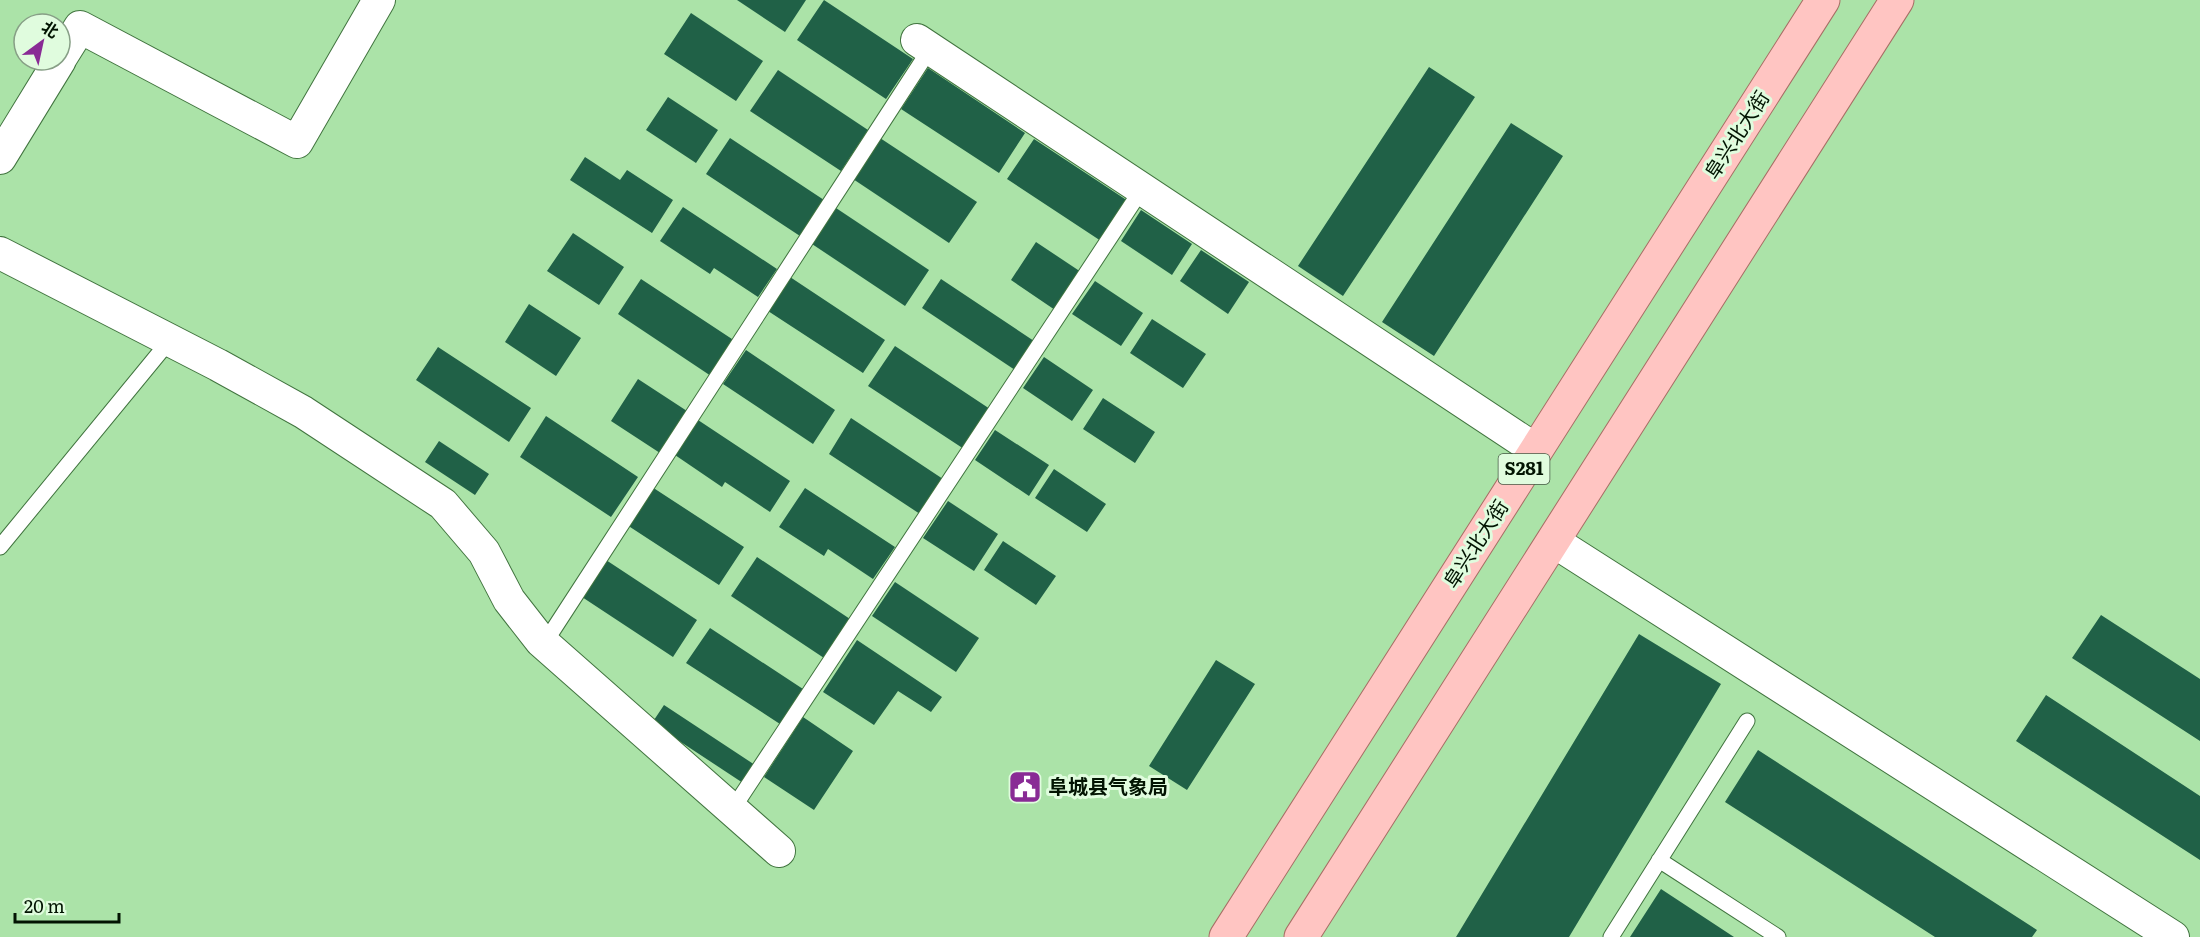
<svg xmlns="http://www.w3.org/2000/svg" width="2200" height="937" font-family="Literata,'Noto Sans SC',serif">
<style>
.building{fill:#206147}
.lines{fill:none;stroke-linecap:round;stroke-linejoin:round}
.lane-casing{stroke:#41743f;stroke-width:17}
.street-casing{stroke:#41743f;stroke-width:34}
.primary-casing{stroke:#a66e64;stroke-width:35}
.lane{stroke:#fff;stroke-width:15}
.street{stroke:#fff;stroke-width:32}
.primary{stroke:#ffc5c2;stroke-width:33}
.labels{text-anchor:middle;stroke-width:6;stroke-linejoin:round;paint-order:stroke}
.shield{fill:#e0fcde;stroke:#455a44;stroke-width:1.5}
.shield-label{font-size:18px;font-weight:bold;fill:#021402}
.street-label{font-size:20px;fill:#021402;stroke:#e0fcde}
.poi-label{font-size:20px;font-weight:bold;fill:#021402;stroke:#e0fcde;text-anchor:start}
</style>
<rect width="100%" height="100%" fill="#abe3a8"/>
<path class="building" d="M 737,0 L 806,0 L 785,32 Z
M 824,0 L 913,59 L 886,99 L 797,40 Z
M 691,13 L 763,61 L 736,101 L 664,54 Z
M 1429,67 L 1475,97 L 1343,296 L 1298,266 Z
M 928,68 L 1025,133 L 999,173 L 901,109 Z
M 778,70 L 868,130 L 841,171 L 750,111 Z
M 668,97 L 718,130 L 696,163 L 646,130 Z
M 1511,123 L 1563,156 L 1434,356 L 1382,322 Z
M 730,138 L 824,200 L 800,236 L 706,174 Z
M 880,138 L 977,202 L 949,243 L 853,179 Z
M 1034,139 L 1128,201 L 1101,241 L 1007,179 Z
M 585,157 L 620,180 L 627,170 L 673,200 L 652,233 L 570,180 Z
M 683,207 L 777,269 L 758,297 L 714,268 L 710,274 L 660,241 Z
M 836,208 L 929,270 L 905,306 L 812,244 Z
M 1141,210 L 1192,244 L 1172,275 L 1121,241 Z
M 573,233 L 624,267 L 599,305 L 547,271 Z
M 1036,242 L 1084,274 L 1058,312 L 1011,280 Z
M 1201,250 L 1249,282 L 1228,314 L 1180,281 Z
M 790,277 L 885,340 L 863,373 L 768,311 Z
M 641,279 L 735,341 L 711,376 L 618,314 Z
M 941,279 L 1037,343 L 1018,372 L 922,308 Z
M 1095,281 L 1143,313 L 1121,346 L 1072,314 Z
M 529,304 L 581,338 L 556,376 L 505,342 Z
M 1152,319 L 1206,354 L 1183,388 L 1130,353 Z
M 895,346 L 990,409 L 964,449 L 868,386 Z
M 438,347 L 531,408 L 509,442 L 416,380 Z
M 746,350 L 835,410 L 813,444 L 723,384 Z
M 1044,357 L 1093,390 L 1072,421 L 1023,388 Z
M 638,379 L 687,411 L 660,453 L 611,421 Z
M 1103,398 L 1155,432 L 1135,463 L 1083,429 Z
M 546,416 L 638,477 L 611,517 L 520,457 Z
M 851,418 L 943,479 L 920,514 L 829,454 Z
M 698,420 L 790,481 L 770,512 L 725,482 L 722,487 L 675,455 Z
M 995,430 L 1049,465 L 1029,496 L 975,460 Z
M 439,441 L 489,474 L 475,495 L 425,462 Z
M 1054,469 L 1106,504 L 1087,532 L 1035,498 Z
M 652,487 L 744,547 L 719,585 L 627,525 Z
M 805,488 L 895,547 L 873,579 L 828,549 L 824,556 L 779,527 Z
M 948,501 L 998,534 L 974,571 L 923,538 Z
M 1003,541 L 1056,576 L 1036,605 L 984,570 Z
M 757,557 L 850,619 L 824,658 L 731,596 Z
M 606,560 L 697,620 L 673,657 L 582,597 Z
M 895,582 L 979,638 L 956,672 L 872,616 Z
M 2101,615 L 2200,679 L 2200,741 L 2072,658 Z
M 710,628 L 803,689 L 780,724 L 686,663 Z
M 1639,634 L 1721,684 L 1569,937 L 1456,937 Z
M 857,640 L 942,697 L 931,712 L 898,691 L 874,725 L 823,692 Z
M 1216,660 L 1255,684 L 1187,790 L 1149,766 Z
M 2046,695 L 2200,796 L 2200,860 L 2016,741 Z
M 664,705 L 755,765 L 743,783 L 652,723 Z
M 803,717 L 853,751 L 814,810 L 764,777 Z
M 1758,750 L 2037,930 L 2032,937 L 1935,937 L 1725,802 Z
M 1661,889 L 1734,937 L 1630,937 Z"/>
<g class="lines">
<g class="lane-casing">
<path id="lane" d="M 0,547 L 170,340
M 544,644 L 930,49
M 732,810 L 1142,189
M 1659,860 L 1778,937
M 1611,937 L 1747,721"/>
</g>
<g class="street-casing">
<path id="street" d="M 917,40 L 1536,450
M 60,59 L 80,27 L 297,142 L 379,0
M 0,158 L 60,60
M 0,253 L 218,365 L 303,412 L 443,504 L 484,552 L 509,600 L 541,641 L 779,851
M 1553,541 L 2173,937"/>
</g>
<g class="primary-casing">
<path id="primary" d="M 1226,937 L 1823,0
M 1301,937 L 1897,0"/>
</g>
<use href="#lane" class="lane"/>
<use href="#street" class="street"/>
<use href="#primary" class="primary"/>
</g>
<defs>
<g id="civic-square" transform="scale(1.725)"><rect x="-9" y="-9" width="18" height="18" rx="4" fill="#892b95" stroke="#e0fcde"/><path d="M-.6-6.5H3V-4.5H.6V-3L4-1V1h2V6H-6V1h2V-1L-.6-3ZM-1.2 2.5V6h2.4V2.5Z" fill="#fff"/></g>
</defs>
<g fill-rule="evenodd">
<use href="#civic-square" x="1025" y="787"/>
</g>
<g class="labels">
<rect class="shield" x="1498.5" y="454" width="51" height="30" rx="4.5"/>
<g class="shield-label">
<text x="1524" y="475">S281</text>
</g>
<g class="street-label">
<text transform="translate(1737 135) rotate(-57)" y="7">阜兴北大街</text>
<text transform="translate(1476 544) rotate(-57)" y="7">阜兴北大街</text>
</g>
<g class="poi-label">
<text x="1048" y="794">阜城县气象局</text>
</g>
</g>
<g transform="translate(42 42) rotate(33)"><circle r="28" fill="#e0fcde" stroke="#879f86" stroke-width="1.5"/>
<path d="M0-4.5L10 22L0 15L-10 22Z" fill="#892b95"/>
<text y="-9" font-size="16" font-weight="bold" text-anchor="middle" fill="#021402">北</text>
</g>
<path d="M15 913v9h104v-9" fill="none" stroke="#021402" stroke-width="3"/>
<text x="24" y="913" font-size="18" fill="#021402" stroke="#e0fcde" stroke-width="4.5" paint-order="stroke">20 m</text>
</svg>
